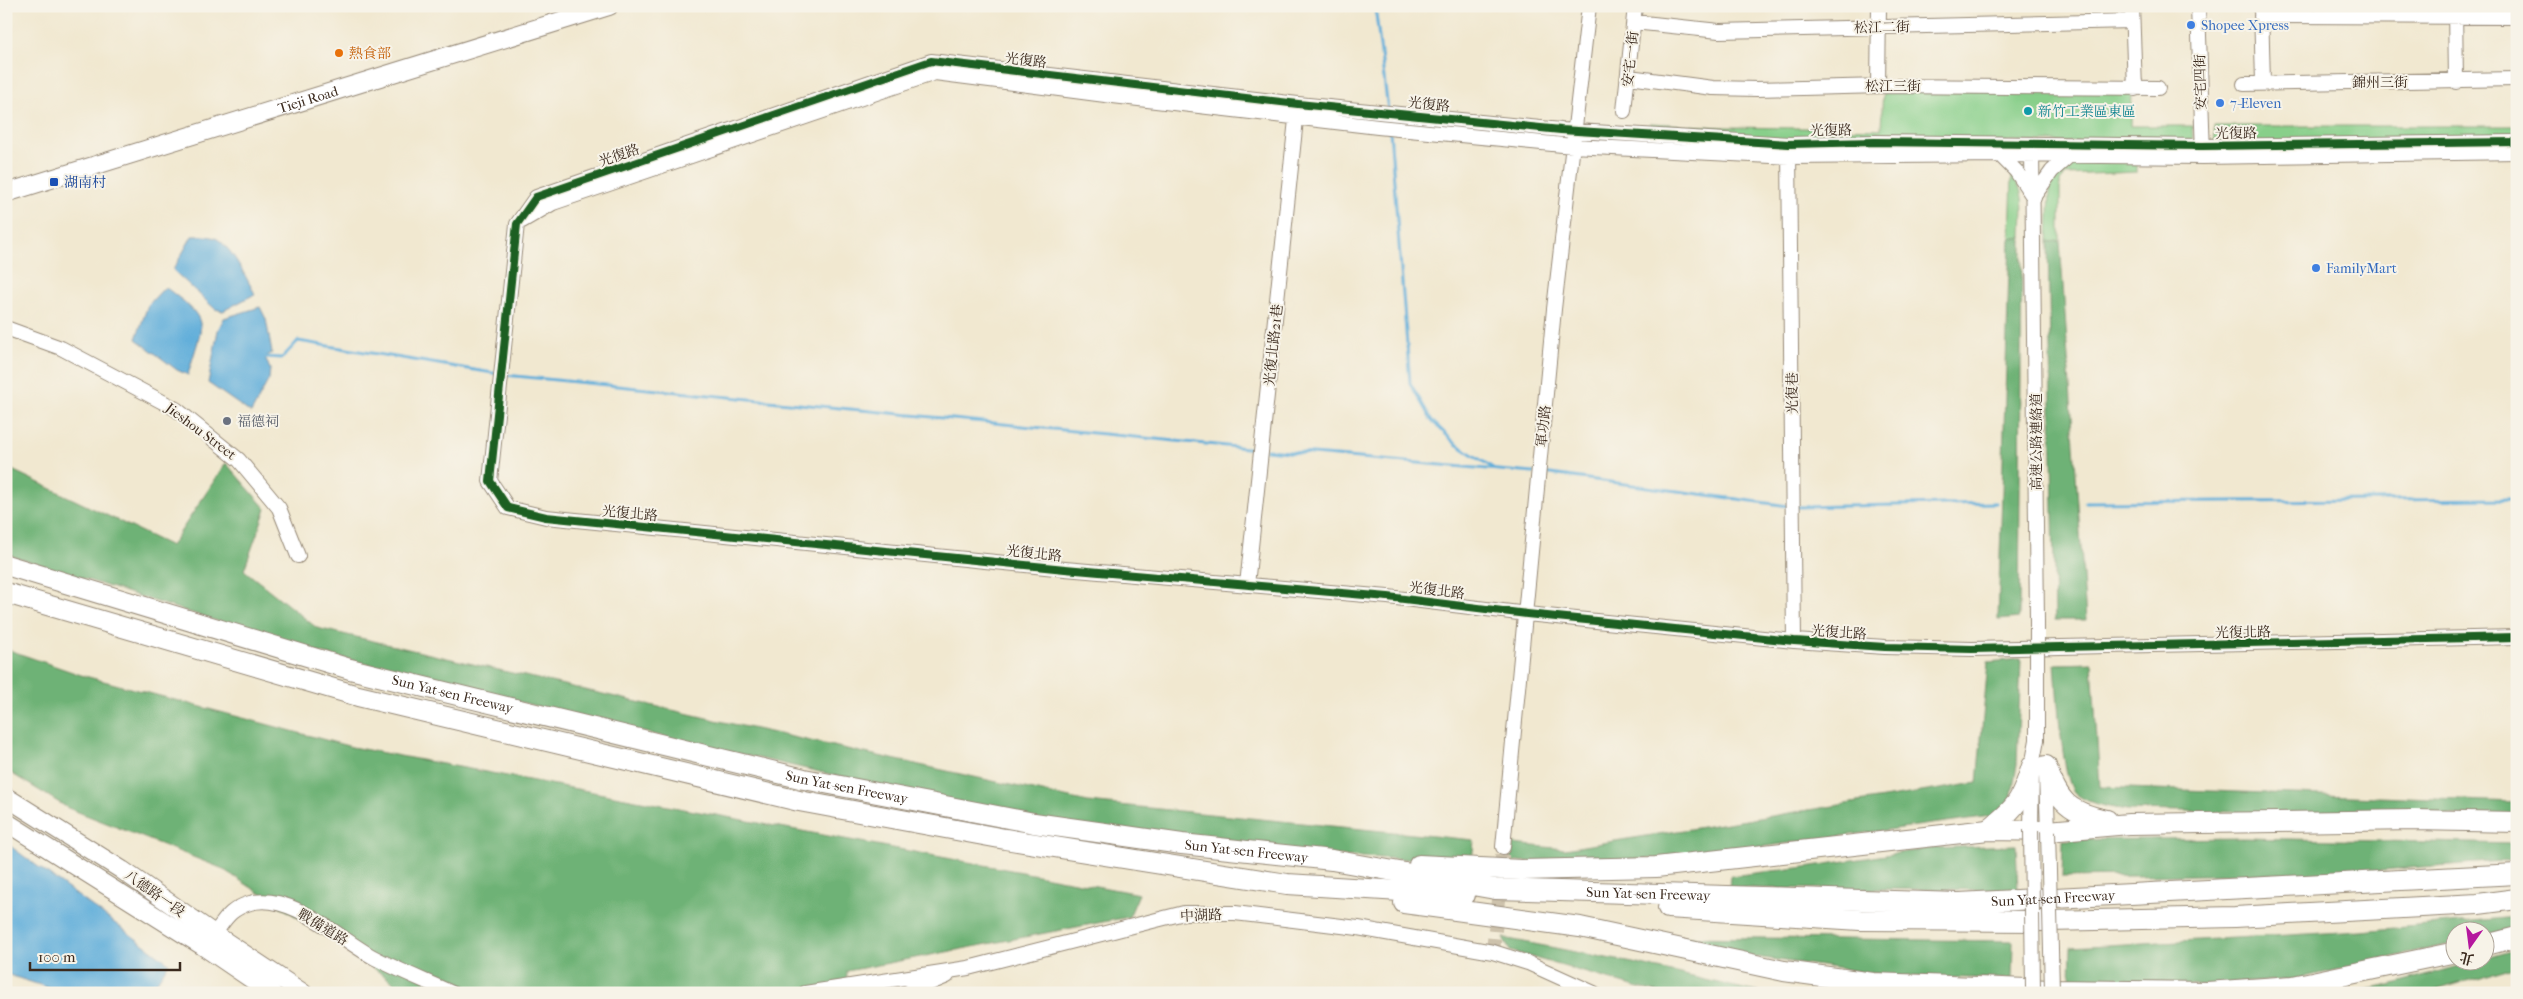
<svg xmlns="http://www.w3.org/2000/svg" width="2523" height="999" font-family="'IM FELL French Canon','Noto Serif TC',serif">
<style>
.green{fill:#88cf8a;stroke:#627c54}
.forest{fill:#6eb276;stroke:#546e4a}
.water{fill:#61aeda;stroke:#4e6c7c}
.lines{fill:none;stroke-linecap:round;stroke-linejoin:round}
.stream{stroke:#61aeda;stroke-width:3}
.minor-tunnel{stroke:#cdc2ac;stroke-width:14;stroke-dasharray:14 7;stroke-linecap:butt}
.minor-casing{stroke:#968977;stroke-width:16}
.major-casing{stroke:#968977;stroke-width:20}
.highway-casing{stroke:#968977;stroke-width:22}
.minor{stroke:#fff;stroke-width:14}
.major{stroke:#fff;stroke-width:18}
.highway{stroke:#fff;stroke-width:20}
.minor-bridge-casing{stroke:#968977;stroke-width:16;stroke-linecap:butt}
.minor-bridge{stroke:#fff;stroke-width:14}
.cycleway-casing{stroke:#f7f3e8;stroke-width:11}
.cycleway{stroke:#1b5e20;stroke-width:8}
.shop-dot{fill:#3f7fe0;stroke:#f7f3e8;stroke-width:2}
.food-dot{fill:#e8710a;stroke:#f7f3e8;stroke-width:2}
.culture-dot{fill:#0f9aa8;stroke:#f7f3e8;stroke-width:2}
.transit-dot{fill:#1a4fb4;stroke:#f7f3e8;stroke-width:2}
.worship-dot{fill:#6b7280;stroke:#f7f3e8;stroke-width:2}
.labels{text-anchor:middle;stroke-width:4;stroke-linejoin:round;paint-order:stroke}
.shop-label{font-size:14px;fill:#366cbe;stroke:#f7f3e8;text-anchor:start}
.street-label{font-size:14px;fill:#3b2a1e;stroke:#f7f3e8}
.food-label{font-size:14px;fill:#c56008;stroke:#f7f3e8;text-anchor:start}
.culture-label{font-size:14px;fill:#0d838f;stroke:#f7f3e8;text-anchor:start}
.transit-label{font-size:14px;fill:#164399;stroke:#f7f3e8;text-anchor:start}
.worship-label{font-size:14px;fill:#5b616d;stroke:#f7f3e8;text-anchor:start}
</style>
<rect width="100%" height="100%" fill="#f7f3e8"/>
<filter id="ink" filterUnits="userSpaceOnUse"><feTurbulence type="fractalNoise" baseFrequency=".02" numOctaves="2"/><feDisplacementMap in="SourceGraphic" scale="10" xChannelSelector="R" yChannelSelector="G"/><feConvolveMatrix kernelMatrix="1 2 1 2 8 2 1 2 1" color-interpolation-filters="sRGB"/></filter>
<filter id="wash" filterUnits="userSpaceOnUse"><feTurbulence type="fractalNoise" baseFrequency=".0096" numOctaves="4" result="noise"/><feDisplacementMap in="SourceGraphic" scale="20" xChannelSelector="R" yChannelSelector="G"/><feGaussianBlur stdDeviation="1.12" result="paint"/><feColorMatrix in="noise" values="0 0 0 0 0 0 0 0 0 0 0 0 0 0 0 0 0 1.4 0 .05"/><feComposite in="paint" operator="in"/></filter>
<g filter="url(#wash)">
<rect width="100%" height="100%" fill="#f1e8d0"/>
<path class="green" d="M 1883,89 L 2132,91 L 2131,126 L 2192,126 L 2193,142 L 1789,142 L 1649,132 L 1650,123 L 1722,127 L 1881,129 Z
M 2214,126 L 2517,126 L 2517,140 L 2215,144 Z
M 2076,160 L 2137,160 L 2137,172 L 2066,175 L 2060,182 L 2060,241 L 2048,242 L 2050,189 L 2054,177 Z
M 2012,175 C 2027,192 2022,216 2022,238 L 2010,238 Z"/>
<path class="forest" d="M 2010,238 L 2022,238 L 2019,618 L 1998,620 Z
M 2060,241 L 2086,620 L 2055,620 L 2048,242 Z
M 226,463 L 266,509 L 244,570 L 317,628 L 724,722 L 1088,802 L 1474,840 L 1472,862 L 1272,853 L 1033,820 L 625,728 L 305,649 L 6,554 L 6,467 L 171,546 Z
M 6,649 L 81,675 L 352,747 L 1139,894 L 1129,917 L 847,971 L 846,993 L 404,993 L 403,989 L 351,952 L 221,868 L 68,808 L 6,770 Z
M 2021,659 L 2017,764 L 2010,806 L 1991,816 L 1678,858 L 1511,862 L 1513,844 L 1565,849 L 1977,783 L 1988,662 Z
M 2092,663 L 2100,787 L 2517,802 L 2517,817 L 2127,810 C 2109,807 2091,805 2076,794 C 2061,782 2057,687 2055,664 Z
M 2244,838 L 2517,844 L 2517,860 L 2340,873 L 2062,877 L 2063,840 Z
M 2016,845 L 2018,890 L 1729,888 L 1730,876 L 1806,867 L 1932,848 Z
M 2517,917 L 2517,929 L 2486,936 L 2486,932 L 2456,932 L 2455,943 L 2296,979 L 2200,986 L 2070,982 L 2071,947 L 2361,931 Z
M 1680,937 L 2013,941 L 2012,979 L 1894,976 L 1712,951 Z
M 1503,938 L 1633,963 L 1761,993 L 1662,993 L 1643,989 L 1510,951 Z
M 2517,949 L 2517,966 L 2426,993 L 2351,993 L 2389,985 L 2473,962 L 2486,962 L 2486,958 Z"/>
<path class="water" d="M 192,236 C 200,236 212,235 219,240 C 235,253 245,276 255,294 L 223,311 L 215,309 L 173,270 Z
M 165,287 C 213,323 203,320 188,375 L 177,370 L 136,339 L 148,305 Z
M 260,307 L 266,319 L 272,353 L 265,357 L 270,369 L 269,379 L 251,413 L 208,383 L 218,330 L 224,318 Z
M 6,843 L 169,963 L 150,993 L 65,993 L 6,974 Z"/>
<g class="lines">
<path class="stream" d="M 1375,6 L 1388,110
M 1390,131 L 1410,383 L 1432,421 L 1456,444 L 1493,468
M 265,357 L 282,358 L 298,341 L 499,374
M 505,375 L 1257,449
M 1266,450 L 1534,473
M 1543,473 L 1789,506
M 2085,502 L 2517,499
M 1795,507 L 1996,503"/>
</g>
</g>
<g filter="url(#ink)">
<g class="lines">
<path class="minor-tunnel" d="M 1493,952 L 1503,847"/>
<g class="minor-casing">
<path id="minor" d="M 2132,6 L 2135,89
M 2198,6 L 2203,154
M 2455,6 L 2456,82
M 2261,7 L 2263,83
M 2261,16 L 2517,17
M 1634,22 L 1719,31 L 2131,21
M 1629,77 L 1713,88 L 1757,89 L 1883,86 L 2158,88
M 2244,84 L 2517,79
M 1878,86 L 1879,6
M 1624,111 L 1635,6
M 2517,142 L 2202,146 L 1875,142 L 1789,144 L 1561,130 L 1298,104 L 931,61 L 536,197 L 517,224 L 490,481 L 508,508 L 546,517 L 1065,569 L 1388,597 L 1527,614 L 1794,641 L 1885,647 L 1972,649 L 2517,637
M 2032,149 L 2037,621
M 1789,150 L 1794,641
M 2000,155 L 2016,171 L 2034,198
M 2034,196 L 2052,171 L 2069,156
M 522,221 L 553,203 L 935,73 L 1113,96 L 1378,127 L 1573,146 L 1789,157 L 2000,155 L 2203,157 L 2517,152
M 6,328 L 61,348 L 176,409 L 239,460 L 279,508 L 298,556
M 1247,585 L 1297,110
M 2046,774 L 2048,831
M 2031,830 L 2032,766 L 2037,740 L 2037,666
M 1503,847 L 1554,309 L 1589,6
M 209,940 C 225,923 225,911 250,903 C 290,891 341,940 375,958 C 400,971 426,981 452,993
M 805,993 L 968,968 L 1184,913 L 1235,913 L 1358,928 L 1493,952 L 1528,963 L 1594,993
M 906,993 L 947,976"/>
</g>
<g class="major-casing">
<g id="major">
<path id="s1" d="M 6,193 L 609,6"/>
<path d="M 6,797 L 122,870 L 214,934 L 303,993"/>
<path d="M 6,822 L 203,946 L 272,993"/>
</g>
</g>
<g class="highway-casing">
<g id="highway">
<path id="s2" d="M 6,565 L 350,669 L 804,779 L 1034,823 L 1182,844 L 1332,860 L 1495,889 L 1959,903 L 2517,874"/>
<path d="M 6,593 L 358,696 L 799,801 L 1005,839 L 1287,884 L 1465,895"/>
<path d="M 2046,766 C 2059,803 2069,812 2107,820"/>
<path d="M 1988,830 C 2017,807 2021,801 2032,766"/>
<path d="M 1419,865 L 1521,870 L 1656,867 L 1988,830 L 2048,831 L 2129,824 L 2415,820 L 2517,822"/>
<path d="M 1404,903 L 1580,927 L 1784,971 L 1873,983 L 2052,990 L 2207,992 L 2293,986 L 2456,952"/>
<path d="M 1668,908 L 1860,920 L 2048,921 L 2235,917 L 2478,904 L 2517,899"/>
<path d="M 2486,945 L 2517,937"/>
</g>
</g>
<use href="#minor" class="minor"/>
<use href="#major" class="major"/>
<use href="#highway" class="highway"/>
<g class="minor-bridge-casing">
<path id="minor-bridge" d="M 2037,621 L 2037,666
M 2031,830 L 2033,989
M 2048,831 L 2052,990"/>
</g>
<use href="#minor-bridge" class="minor-bridge"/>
<g class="cycleway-casing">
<path id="cycleway" d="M 2517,142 L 2202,146 L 1875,142 L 1789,144 L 1561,130 L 1298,104 L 931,61 L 536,197 L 517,224 L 490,481 L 508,508 L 546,517 L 1065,569 L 1388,597 L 1527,614 L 1794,641 L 1885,647 L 1972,649 L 2517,637"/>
</g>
<use href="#cycleway" class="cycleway"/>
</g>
</g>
<g class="shop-dot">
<circle cx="2191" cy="25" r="5"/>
<circle cx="2220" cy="103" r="5"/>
<circle cx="2316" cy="268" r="5"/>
</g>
<circle class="food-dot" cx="339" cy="53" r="5"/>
<circle class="culture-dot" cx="2028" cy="111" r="5"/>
<rect class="transit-dot" x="49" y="177" width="10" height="10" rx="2.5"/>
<circle class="worship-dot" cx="227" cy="421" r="5"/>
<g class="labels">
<g class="shop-label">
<text x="2201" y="30">Shopee Xpress</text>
<text x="2230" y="108">7-Eleven</text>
<text x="2326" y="273">FamilyMart</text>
</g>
<g class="street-label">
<text transform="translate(1882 27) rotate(-1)" y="5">松江二街</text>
<text transform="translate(1630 59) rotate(-84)" y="5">安宅一街</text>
<text transform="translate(1026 60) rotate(7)" y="5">光復路</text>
<text transform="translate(2200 82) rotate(-91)" y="5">安宅四街</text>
<text x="2380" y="87">錦州三街</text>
<text x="1893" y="91">松江三街</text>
<text dy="5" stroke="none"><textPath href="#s1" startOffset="316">Tieji Road</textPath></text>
<text transform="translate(1429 104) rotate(6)" y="5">光復路</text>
<text transform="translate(1831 130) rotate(-1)" y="5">光復路</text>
<text transform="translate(2236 133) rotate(-1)" y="5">光復路</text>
<text transform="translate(619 155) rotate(-19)" y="5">光復路</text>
<text transform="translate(1273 345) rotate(-84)" y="5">光復北路21巷</text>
<text transform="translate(1792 393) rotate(-91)" y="5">光復巷</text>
<text transform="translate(1543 426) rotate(-84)" y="5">軍功路</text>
<text transform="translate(201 431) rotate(37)" y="5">Jieshou Street</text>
<text transform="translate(2036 442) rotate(-90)" y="5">高速公路連絡道</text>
<text transform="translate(630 513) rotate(5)" y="5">光復北路</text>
<text transform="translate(1034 553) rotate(6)" y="5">光復北路</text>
<text transform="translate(1437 590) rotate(7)" y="5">光復北路</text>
<text transform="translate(1839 632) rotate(4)" y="5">光復北路</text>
<text transform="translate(2243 632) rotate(-1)" y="5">光復北路</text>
<text dy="5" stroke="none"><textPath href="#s2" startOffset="465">Sun Yat-sen Freeway</textPath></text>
<text dy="5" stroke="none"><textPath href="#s2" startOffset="870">Sun Yat-sen Freeway</textPath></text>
<text dy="5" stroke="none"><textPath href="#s2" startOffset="1275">Sun Yat-sen Freeway</textPath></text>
<text transform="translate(155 893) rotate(35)" y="5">八德路一段</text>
<text dy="5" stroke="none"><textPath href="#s2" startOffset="1680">Sun Yat-sen Freeway</textPath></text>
<text dy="5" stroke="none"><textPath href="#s2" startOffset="2085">Sun Yat-sen Freeway</textPath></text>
<text transform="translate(1201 915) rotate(-3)" y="5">中湖路</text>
<text transform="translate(323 927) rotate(31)" y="5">戰備道路</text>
</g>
<g class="food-label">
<text x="349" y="58">熱食部</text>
</g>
<g class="culture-label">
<text x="2038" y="116">新竹工業區東區</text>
</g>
<g class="transit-label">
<text x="64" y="187">湖南村</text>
</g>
<g class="worship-label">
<text x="237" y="426">福德祠</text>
</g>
</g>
<rect width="2523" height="999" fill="none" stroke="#f7f3e8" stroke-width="25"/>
<g transform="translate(2470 946) rotate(194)"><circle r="24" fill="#f7f3e8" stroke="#aca397"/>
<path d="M0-4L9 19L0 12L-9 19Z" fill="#b5179e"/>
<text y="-8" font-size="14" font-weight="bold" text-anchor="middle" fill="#3b2a1e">北</text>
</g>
<path d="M30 962v8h150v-8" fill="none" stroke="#3b2a1e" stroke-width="2.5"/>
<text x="38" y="962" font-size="15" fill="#3b2a1e" stroke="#f7f3e8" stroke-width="4" paint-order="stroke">100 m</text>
</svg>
